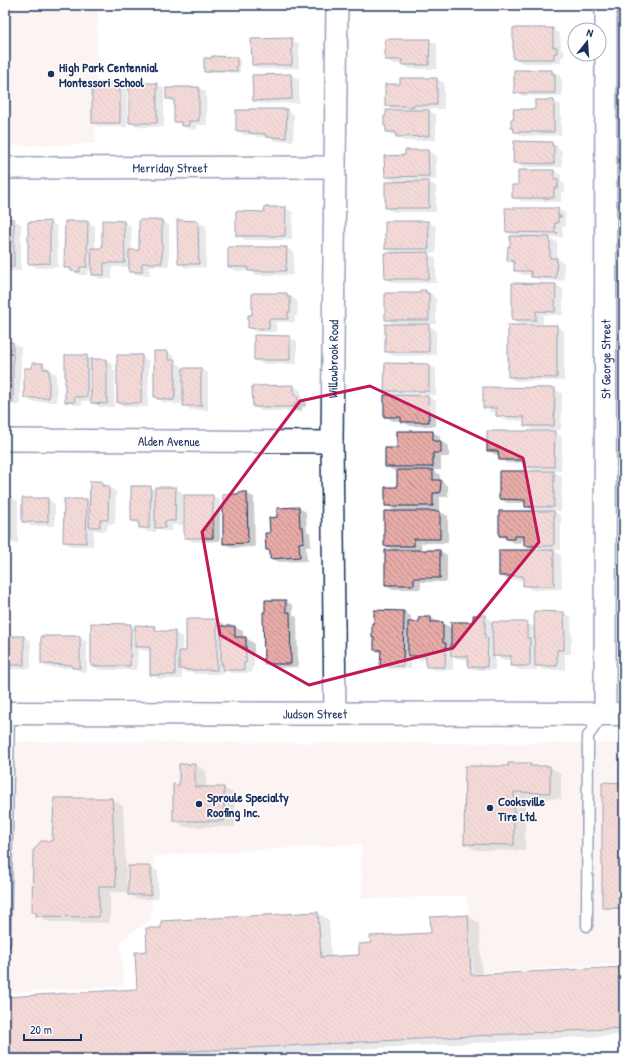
<svg xmlns="http://www.w3.org/2000/svg" width="629" height="1064" font-family="'Patrick Hand',sans-serif">
<style>
.built{fill:#f8e6e5}
.shadow{fill:#0003}
.building{fill:url(#building-back-hatch);stroke:#1b2f5e}
.lines{fill:none;stroke-linecap:round;stroke-linejoin:round}
.lane-casing{stroke:#1b2f5e;stroke-width:13}
.street-casing{stroke:#1b2f5e;stroke-width:24}
.secondary-casing{stroke:#1b2f5e;stroke-width:25}
.lane{stroke:#fff;stroke-width:10}
.street{stroke:#fff;stroke-width:21}
.secondary{stroke:#fff;stroke-width:22}
.marked{fill:none;stroke:#c2185b;stroke-width:3;stroke-linejoin:round}
.poi-dot{fill:#1b2f5e;stroke:#fff;stroke-width:1.5}
.labels{text-anchor:middle;stroke-width:3;stroke-linejoin:round;paint-order:stroke}
.poi-label{font-size:13px;font-weight:bold;fill:#1b2f5e;stroke:#fff;text-anchor:start}
.street-label{font-size:13px;fill:#1b2f5e;stroke:#fff}
</style>
<defs>
<pattern id="building-back-hatch" width="6" height="6" patternUnits="userSpaceOnUse"><rect width="6" height="6" fill="#e7aca7"/><path d="M-1 5l2 2M0 0l6 6M5-1l2 2" fill="none" stroke="#ba8c8b"/></pattern>
</defs>
<rect width="100%" height="100%" fill="#fff"/>
<filter id="ink" filterUnits="userSpaceOnUse"><feTurbulence type="fractalNoise" baseFrequency=".025" numOctaves="2"/><feDisplacementMap in="SourceGraphic" scale="8" xChannelSelector="R" yChannelSelector="G"/><feConvolveMatrix kernelMatrix="1 2 1 2 8 2 1 2 1" color-interpolation-filters="sRGB"/></filter>
<g filter="url(#ink)">
<path class="built" d="M 5,5 L 98,5 L 95,144 L 5,146 Z
M 5,742 L 624,743 L 624,964 L 474,973 L 467,896 L 362,899 L 361,844 L 154,856 L 151,920 L 121,940 L 124,986 L 5,993 Z"/>
<path class="shadow" d="M 424,5 L 438,5 L 436,7 L 428,7 Z
M 520,5 L 539,5 L 539,7 L 524,7 Z
M 553,29 L 560,34 L 561,50 L 564,52 L 564,57 L 561,57 L 561,63 L 522,63 L 514,58 Z
M 291,39 L 299,44 L 299,68 L 260,69 L 253,65 Z
M 429,40 L 437,44 L 437,69 L 410,69 L 402,64 L 394,64 L 386,60 Z
M 237,58 L 240,60 L 240,73 L 214,72 L 214,73 L 208,73 L 205,71 Z
M 515,71 L 552,71 L 560,75 L 560,78 L 562,79 L 562,96 L 523,96 L 515,92 Z
M 291,75 L 299,79 L 299,103 L 261,104 L 254,100 L 253,76 Z
M 437,79 L 444,83 L 444,109 L 426,109 L 436,115 L 436,140 L 404,141 L 387,132 L 387,127 L 385,126 L 396,111 L 386,105 L 401,85 Z
M 120,83 L 127,88 L 127,127 L 100,127 L 93,123 Z
M 156,84 L 164,88 L 164,127 L 138,127 L 130,123 Z
M 199,88 L 206,92 L 207,125 L 197,125 L 197,130 L 190,129 L 175,121 L 175,103 L 167,98 Z
M 553,101 L 561,105 L 561,135 L 522,136 L 515,131 L 515,129 L 512,127 Z
M 286,110 L 294,115 L 293,141 L 275,141 L 268,137 L 258,137 L 254,135 L 244,135 L 237,130 Z
M 551,143 L 559,147 L 559,149 L 562,151 L 562,167 L 522,167 L 514,163 Z
M 406,151 L 428,151 L 436,155 L 436,180 L 426,180 L 436,186 L 436,212 L 394,212 L 386,208 L 396,182 L 386,177 L 406,156 Z
M 554,171 L 561,175 L 561,182 L 565,185 L 565,192 L 561,191 L 561,202 L 521,201 L 513,197 L 519,186 Z
M 285,208 L 293,213 L 292,240 L 245,240 L 237,235 L 265,213 Z
M 557,209 L 565,213 L 565,227 L 562,226 L 563,237 L 547,237 L 557,242 L 557,259 L 564,263 L 564,281 L 539,280 L 532,276 L 532,275 L 523,275 L 515,270 L 515,264 L 508,260 L 511,248 L 516,237 L 507,232 Z
M 5,220 L 14,220 L 21,224 L 21,271 L 5,271 Z
M 162,221 L 169,226 L 169,266 L 149,266 L 150,275 L 138,275 L 130,271 L 130,267 L 112,267 L 112,279 L 100,279 L 93,274 L 93,271 L 87,271 L 87,275 L 80,275 L 65,267 L 88,222 L 95,226 L 95,249 L 103,249 L 124,222 L 131,226 L 132,251 L 140,251 Z
M 178,221 L 198,222 L 206,226 L 206,267 L 186,268 L 179,263 Z
M 49,222 L 57,226 L 58,267 L 37,268 L 29,263 Z
M 428,222 L 436,226 L 436,253 L 427,253 L 436,258 L 436,283 L 394,283 L 386,279 L 395,254 L 386,248 Z
M 286,248 L 294,252 L 293,275 L 257,275 L 250,271 L 237,271 L 229,267 Z
M 556,285 L 563,289 L 563,315 L 543,315 L 543,324 L 521,324 L 513,320 Z
M 426,291 L 433,295 L 433,297 L 436,298 L 436,324 L 426,324 L 436,330 L 436,355 L 394,356 L 386,351 L 396,325 L 386,319 Z
M 253,294 L 287,294 L 295,299 L 295,300 L 298,302 L 297,316 L 295,316 L 295,322 L 276,322 L 276,332 L 256,332 L 249,328 L 253,316 Z
M 556,326 L 564,331 L 564,381 L 516,381 L 509,377 Z
M 289,337 L 297,341 L 297,364 L 263,364 L 255,360 Z
M 5,343 L 13,343 L 21,347 L 20,405 L 5,405 Z
M 168,352 L 175,357 L 175,362 L 182,366 L 182,369 L 201,369 L 208,373 L 208,410 L 191,410 L 184,405 L 184,401 L 181,401 L 181,404 L 174,404 L 171,402 L 171,403 L 165,403 L 155,397 Z
M 86,356 L 93,360 L 106,360 L 113,364 L 113,370 L 115,371 L 114,407 L 100,407 L 92,403 L 92,401 L 82,401 L 82,405 L 74,405 L 66,401 Z
M 141,356 L 149,361 L 148,407 L 125,407 L 118,403 Z
M 43,364 L 50,369 L 50,371 L 56,374 L 57,402 L 32,402 L 25,397 L 33,369 Z
M 429,365 L 436,369 L 436,395 L 426,395 L 436,401 L 436,426 L 410,426 L 402,421 L 393,421 L 385,416 L 396,396 L 385,391 Z
M 294,386 L 301,391 L 302,398 L 306,401 L 306,407 L 302,407 L 302,411 L 261,411 L 254,406 Z
M 554,389 L 562,393 L 561,430 L 533,430 L 525,425 L 525,421 L 504,420 L 497,416 L 497,412 L 491,412 L 484,407 Z
M 433,432 L 440,436 L 440,441 L 449,446 L 449,457 L 441,457 L 441,470 L 432,470 L 440,475 L 440,481 L 448,486 L 448,497 L 440,497 L 440,510 L 437,510 L 448,516 L 448,543 L 421,543 L 422,551 L 440,551 L 447,555 L 447,582 L 421,582 L 421,589 L 393,589 L 386,585 L 395,551 L 385,546 L 397,512 L 386,505 L 398,488 L 398,471 L 394,471 L 386,466 L 398,449 Z
M 554,432 L 562,437 L 561,471 L 552,471 L 562,476 L 561,511 L 552,510 L 561,516 L 561,550 L 552,550 L 561,555 L 562,589 L 532,590 L 524,585 L 524,580 L 508,580 L 500,575 L 535,551 L 525,545 L 525,540 L 521,540 L 521,543 L 515,543 L 500,536 L 536,512 L 526,506 L 526,503 L 507,503 L 500,499 L 535,472 L 526,466 L 526,463 L 507,463 L 500,459 L 500,455 L 496,455 L 488,450 Z
M 102,482 L 116,492 L 115,524 L 108,524 L 107,531 L 97,531 L 94,529 L 93,546 L 71,546 L 64,542 L 86,500 L 90,503 Z
M 150,487 L 156,491 L 176,488 L 183,493 L 183,525 L 172,525 L 172,531 L 164,531 L 156,527 L 156,532 L 148,532 L 132,521 Z
M 246,493 L 254,497 L 255,547 L 232,548 L 224,543 L 240,495 Z
M 212,496 L 220,500 L 220,541 L 193,542 L 185,537 Z
M 5,497 L 11,497 L 18,501 L 18,543 L 5,543 Z
M 48,499 L 55,504 L 55,526 L 31,526 L 23,522 Z
M 299,508 L 306,512 L 307,531 L 310,533 L 311,546 L 306,547 L 307,561 L 279,562 L 271,558 L 271,552 L 267,550 L 271,534 L 278,518 Z
M 285,601 L 293,605 L 293,615 L 297,617 L 298,667 L 273,668 L 265,664 Z
M 404,612 L 411,616 L 411,623 L 420,623 L 431,618 L 452,628 L 474,623 L 485,616 L 492,621 L 492,623 L 527,623 L 536,628 L 564,613 L 571,617 L 572,642 L 571,642 L 571,654 L 565,654 L 565,670 L 543,670 L 537,666 L 537,670 L 519,670 L 511,665 L 511,660 L 501,660 L 495,656 L 495,670 L 477,670 L 469,666 L 469,659 L 459,659 L 453,656 L 453,670 L 434,670 L 427,666 L 427,660 L 417,660 L 411,656 L 411,669 L 389,669 L 381,665 L 382,654 L 375,650 L 375,639 L 373,638 Z
M 217,620 L 224,624 L 224,627 L 235,627 L 243,631 L 243,638 L 246,638 L 254,643 L 254,667 L 252,667 L 252,673 L 231,673 L 224,669 L 224,674 L 194,674 L 192,672 L 187,673 L 182,669 L 182,679 L 159,679 L 151,675 L 151,651 L 143,651 L 138,647 L 137,670 L 99,670 L 92,665 L 130,625 L 136,628 L 155,627 L 162,631 L 162,632 L 174,632 L 182,637 L 182,652 L 187,652 Z
M 5,637 L 24,637 L 31,641 L 31,669 L 5,669 Z
M 80,637 L 87,642 L 87,672 L 81,672 L 75,668 L 50,668 L 42,664 Z
M 530,764 L 536,767 L 550,767 L 561,774 L 561,799 L 525,798 L 525,851 L 476,850 L 465,844 L 509,767 Z
M 195,765 L 206,771 L 206,788 L 224,788 L 235,794 L 235,827 L 185,827 L 174,820 L 180,786 Z
M 624,784 L 624,909 L 606,909 L 603,907 Z
M 112,799 L 123,806 L 127,892 L 110,892 L 110,923 L 49,922 L 33,912 L 53,842 Z
M 151,867 L 158,871 L 158,899 L 136,899 L 129,894 Z
M 318,913 L 329,920 L 331,958 L 360,956 L 432,934 L 467,916 L 479,923 L 482,975 L 624,968 L 624,1035 L 168,1059 L 5,1059 L 5,998 L 139,990 L 148,952 Z"/>
<path class="building" d="M 513,28 L 553,28 L 553,47 L 557,47 L 557,53 L 554,53 L 554,59 L 513,59 Z
M 292,38 L 292,65 L 252,65 L 251,39 Z
M 385,39 L 430,39 L 429,65 L 401,65 L 402,60 L 385,60 Z
M 212,56 L 237,57 L 237,71 L 211,70 L 211,72 L 204,72 L 204,58 L 212,58 Z
M 514,70 L 552,70 L 552,74 L 555,74 L 555,93 L 514,93 Z
M 291,74 L 292,99 L 253,101 L 252,75 Z
M 400,78 L 437,78 L 437,105 L 413,105 L 413,107 L 407,107 L 407,106 L 385,106 L 385,84 L 400,84 Z
M 120,82 L 120,123 L 92,123 L 92,83 Z
M 129,83 L 157,83 L 157,123 L 129,123 Z
M 174,87 L 199,87 L 199,121 L 189,121 L 189,126 L 181,126 L 181,122 L 174,122 L 174,99 L 166,99 L 166,88 L 174,88 Z
M 535,100 L 554,100 L 554,132 L 514,132 L 513,128 L 511,128 L 511,119 L 514,119 L 513,109 L 535,109 Z
M 249,109 L 287,109 L 286,138 L 266,137 L 266,134 L 249,133 L 249,131 L 236,131 L 236,110 L 249,110 Z
M 386,110 L 429,110 L 429,136 L 396,137 L 396,132 L 386,132 L 386,126 L 384,126 L 384,116 L 386,116 Z
M 514,141 L 552,142 L 552,146 L 554,146 L 554,164 L 513,163 Z
M 405,150 L 428,150 L 429,176 L 385,177 L 384,156 L 405,155 Z
M 518,170 L 554,170 L 554,179 L 558,179 L 558,188 L 554,188 L 554,198 L 512,198 L 512,185 L 518,185 Z
M 429,181 L 429,208 L 385,208 L 385,182 Z
M 265,207 L 286,207 L 285,236 L 236,236 L 236,211 L 264,212 Z
M 505,208 L 558,208 L 558,216 L 561,216 L 561,217 L 558,217 L 558,223 L 555,223 L 555,232 L 558,233 L 506,232 Z
M 5,219 L 14,219 L 14,267 L 5,267 Z
M 102,220 L 124,221 L 125,263 L 104,263 L 104,275 L 92,275 L 91,248 L 102,248 Z
M 139,220 L 162,220 L 162,263 L 142,263 L 142,272 L 129,272 L 129,250 L 139,250 Z
M 177,220 L 198,221 L 199,264 L 178,264 Z
M 50,221 L 50,263 L 28,264 L 28,222 Z
M 65,221 L 88,221 L 87,267 L 80,267 L 80,272 L 71,271 L 71,268 L 64,268 Z
M 385,221 L 428,221 L 429,249 L 385,249 Z
M 510,236 L 550,237 L 550,258 L 557,258 L 556,278 L 531,277 L 531,271 L 514,271 L 514,261 L 507,261 L 508,246 L 510,247 Z
M 228,247 L 287,247 L 286,271 L 248,271 L 248,267 L 228,267 Z
M 429,252 L 429,279 L 385,279 L 384,253 Z
M 512,283 L 556,284 L 555,312 L 536,311 L 536,320 L 512,320 Z
M 420,290 L 426,290 L 426,293 L 429,293 L 429,320 L 385,320 L 385,293 L 420,293 Z
M 252,293 L 287,293 L 287,297 L 290,297 L 290,312 L 288,312 L 288,319 L 269,319 L 269,329 L 248,328 L 248,315 L 252,315 Z
M 385,324 L 429,324 L 429,352 L 385,352 Z
M 508,325 L 557,325 L 557,378 L 508,377 Z
M 254,335 L 290,336 L 290,360 L 254,360 Z
M 5,342 L 13,342 L 13,402 L 5,402 Z
M 154,351 L 168,351 L 168,360 L 175,360 L 175,397 L 174,397 L 174,400 L 166,400 L 166,398 L 164,398 L 164,399 L 157,399 L 157,397 L 154,397 Z
M 65,355 L 87,355 L 87,397 L 74,397 L 75,402 L 65,402 Z
M 117,355 L 142,355 L 141,403 L 117,403 Z
M 91,359 L 106,359 L 106,366 L 107,366 L 107,404 L 91,403 Z
M 32,363 L 43,363 L 43,369 L 49,369 L 49,398 L 24,398 L 24,368 L 32,368 Z
M 385,363 L 429,364 L 429,391 L 384,391 Z
M 183,368 L 201,368 L 201,406 L 183,406 Z
M 294,385 L 294,395 L 298,395 L 298,403 L 294,403 L 295,407 L 253,407 L 252,386 Z
M 483,387 L 555,388 L 554,426 L 524,426 L 524,417 L 496,416 L 496,408 L 483,408 Z
M 384,395 L 428,396 L 429,422 L 401,422 L 401,417 L 384,417 Z
M 397,431 L 433,431 L 433,441 L 441,441 L 441,453 L 433,453 L 433,467 L 385,467 L 385,448 L 397,448 Z
M 487,431 L 555,431 L 554,467 L 525,467 L 525,460 L 499,460 L 498,451 L 487,451 Z
M 397,470 L 433,470 L 433,480 L 441,480 L 440,493 L 433,493 L 433,506 L 385,506 L 385,487 L 397,487 Z
M 499,471 L 554,471 L 554,507 L 525,507 L 525,500 L 499,499 Z
M 90,481 L 102,481 L 102,486 L 109,486 L 108,520 L 100,520 L 100,527 L 89,527 Z
M 131,486 L 151,486 L 150,522 L 149,522 L 149,528 L 139,528 L 139,521 L 131,521 Z
M 155,487 L 176,487 L 175,521 L 165,521 L 165,528 L 155,528 Z
M 239,492 L 247,492 L 248,543 L 223,544 L 223,494 L 239,494 Z
M 184,495 L 213,495 L 213,538 L 184,538 Z
M 5,496 L 11,496 L 11,539 L 5,539 Z
M 22,498 L 48,498 L 48,522 L 22,522 Z
M 64,499 L 87,499 L 86,543 L 63,542 Z
M 299,507 L 300,527 L 303,527 L 304,542 L 299,543 L 300,557 L 270,559 L 270,550 L 266,550 L 265,533 L 270,533 L 269,518 L 277,517 L 277,508 Z
M 384,511 L 440,511 L 440,539 L 414,539 L 414,546 L 384,546 Z
M 499,511 L 554,511 L 554,546 L 524,546 L 524,536 L 514,536 L 514,539 L 506,539 L 506,536 L 499,536 Z
M 385,550 L 440,550 L 440,578 L 414,578 L 414,585 L 385,585 Z
M 499,550 L 554,550 L 554,586 L 523,586 L 523,576 L 499,576 Z
M 265,600 L 286,600 L 286,612 L 290,612 L 291,664 L 264,664 L 263,612 L 265,612 Z
M 374,610 L 404,611 L 403,666 L 380,666 L 381,650 L 374,650 L 374,638 L 372,638 L 372,623 L 374,623 Z
M 534,611 L 564,612 L 565,639 L 564,639 L 564,650 L 557,650 L 557,666 L 535,666 Z
M 473,615 L 485,615 L 485,638 L 488,638 L 487,667 L 468,667 L 468,656 L 451,656 L 451,622 L 473,622 Z
M 419,617 L 431,617 L 431,622 L 443,622 L 443,643 L 446,643 L 445,667 L 426,667 L 426,656 L 408,656 L 408,622 L 419,622 Z
M 186,619 L 217,619 L 217,670 L 186,670 L 186,669 L 179,669 L 179,651 L 186,651 Z
M 492,622 L 527,622 L 527,638 L 530,638 L 530,666 L 510,666 L 511,656 L 493,656 Z
M 91,623 L 131,624 L 130,666 L 91,666 Z
M 135,625 L 155,626 L 155,631 L 175,631 L 175,675 L 150,675 L 150,647 L 135,647 Z
M 221,626 L 235,626 L 235,637 L 246,637 L 246,663 L 244,663 L 244,670 L 223,670 L 223,664 L 221,664 Z
M 5,636 L 24,636 L 24,665 L 5,665 Z
M 41,636 L 80,636 L 80,668 L 72,668 L 72,665 L 41,664 Z
M 508,763 L 530,763 L 530,766 L 550,766 L 550,793 L 514,792 L 514,845 L 464,844 L 465,766 L 508,766 Z
M 179,764 L 195,764 L 195,787 L 224,787 L 224,821 L 173,821 L 173,784 L 179,785 Z
M 602,782 L 624,783 L 624,908 L 602,908 Z
M 54,798 L 112,798 L 116,886 L 99,886 L 99,917 L 36,916 L 36,912 L 32,912 L 33,851 L 41,841 L 52,841 Z
M 128,866 L 151,866 L 151,895 L 128,895 Z
M 318,912 L 321,957 L 359,955 L 359,944 L 371,943 L 370,936 L 431,933 L 430,917 L 468,915 L 471,975 L 624,967 L 624,1028 L 44,1059 L 5,1059 L 5,997 L 137,989 L 135,952 L 147,951 L 146,928 L 161,928 L 161,921 Z"/>
<g class="lines">
<g class="lane-casing">
<path id="lane" d="M 587,926 L 588,736 L 603,715
M 5,943 L 9,713"/>
</g>
<g class="street-casing">
<g id="street">
<path id="s1" d="M 5,168 L 335,167"/>
<path id="s2" d="M 5,440 L 332,442"/>
<path id="s3" d="M 335,713 L 332,442 L 335,167 L 337,5"/>
<path id="s4" d="M 605,714 L 606,5"/>
</g>
</g>
<g class="secondary-casing">
<g id="secondary">
<path id="s5" d="M 5,713 L 624,714"/>
</g>
</g>
<use href="#lane" class="lane"/>
<use href="#street" class="street"/>
<use href="#secondary" class="secondary"/>
</g>
</g>
<path d="M0 0H629V1064H0ZM 370,386 L 523,458 L 539,542 L 453,648 L 309,685 L 220,635 L 202,532 L 300,401 Z" fill="#fff" fill-opacity=".55" fill-rule="evenodd"/>
<path class="marked" d="M 370,386 L 523,458 L 539,542 L 453,648 L 309,685 L 220,635 L 202,532 L 300,401 Z"/>
<g class="poi-dot">
<circle cx="51" cy="74" r="4"/>
<circle cx="199" cy="804" r="4"/>
<circle cx="490" cy="808" r="4"/>
</g>
<g class="labels">
<g class="poi-label">
<text x="59" y="72">High Park Centennial<tspan x="59" dy="15">Montessori School</tspan></text>
<text x="207" y="802">Sproule Specialty<tspan x="207" dy="15">Roofing Inc.</tspan></text>
<text x="498" y="806">Cooksville<tspan x="498" dy="15">Tire Ltd.</tspan></text>
</g>
<g class="street-label">
<text dy="5" stroke="none"><textPath href="#s1" startOffset="165">Merriday Street</textPath></text>
<text dy="5" stroke="none"><textPath href="#s3" startOffset="354">Willowbrook Road</textPath></text>
<text dy="5" stroke="none"><textPath href="#s4" startOffset="355">St George Street</textPath></text>
<text dy="5" stroke="none"><textPath href="#s2" startOffset="164">Alden Avenue</textPath></text>
<text dy="5" stroke="none"><textPath href="#s5" startOffset="310">Judson Street</textPath></text>
</g>
</g>
<rect width="629" height="1064" fill="none" stroke="#fff" stroke-width="20"/>
<rect x="10" y="10" width="609" height="1044" fill="none" stroke="#1b2f5e" stroke-width="1.5" filter="url(#ink)"/>
<g transform="translate(587 42) rotate(17)"><circle r="19" fill="#ffffff" stroke="#a4acbf"/>
<path d="M0-3L7 15L0 10L-7 15Z" fill="#1b2f5e"/>
<text y="-6" font-size="11" font-weight="bold" text-anchor="middle" fill="#1b2f5e">N</text>
</g>
<path d="M24 1034v6h57v-6" fill="none" stroke="#1b2f5e" stroke-width="2"/>
<text x="30" y="1034" font-size="12" fill="#1b2f5e" stroke="#ffffff" stroke-width="3" paint-order="stroke">20 m</text>
</svg>
